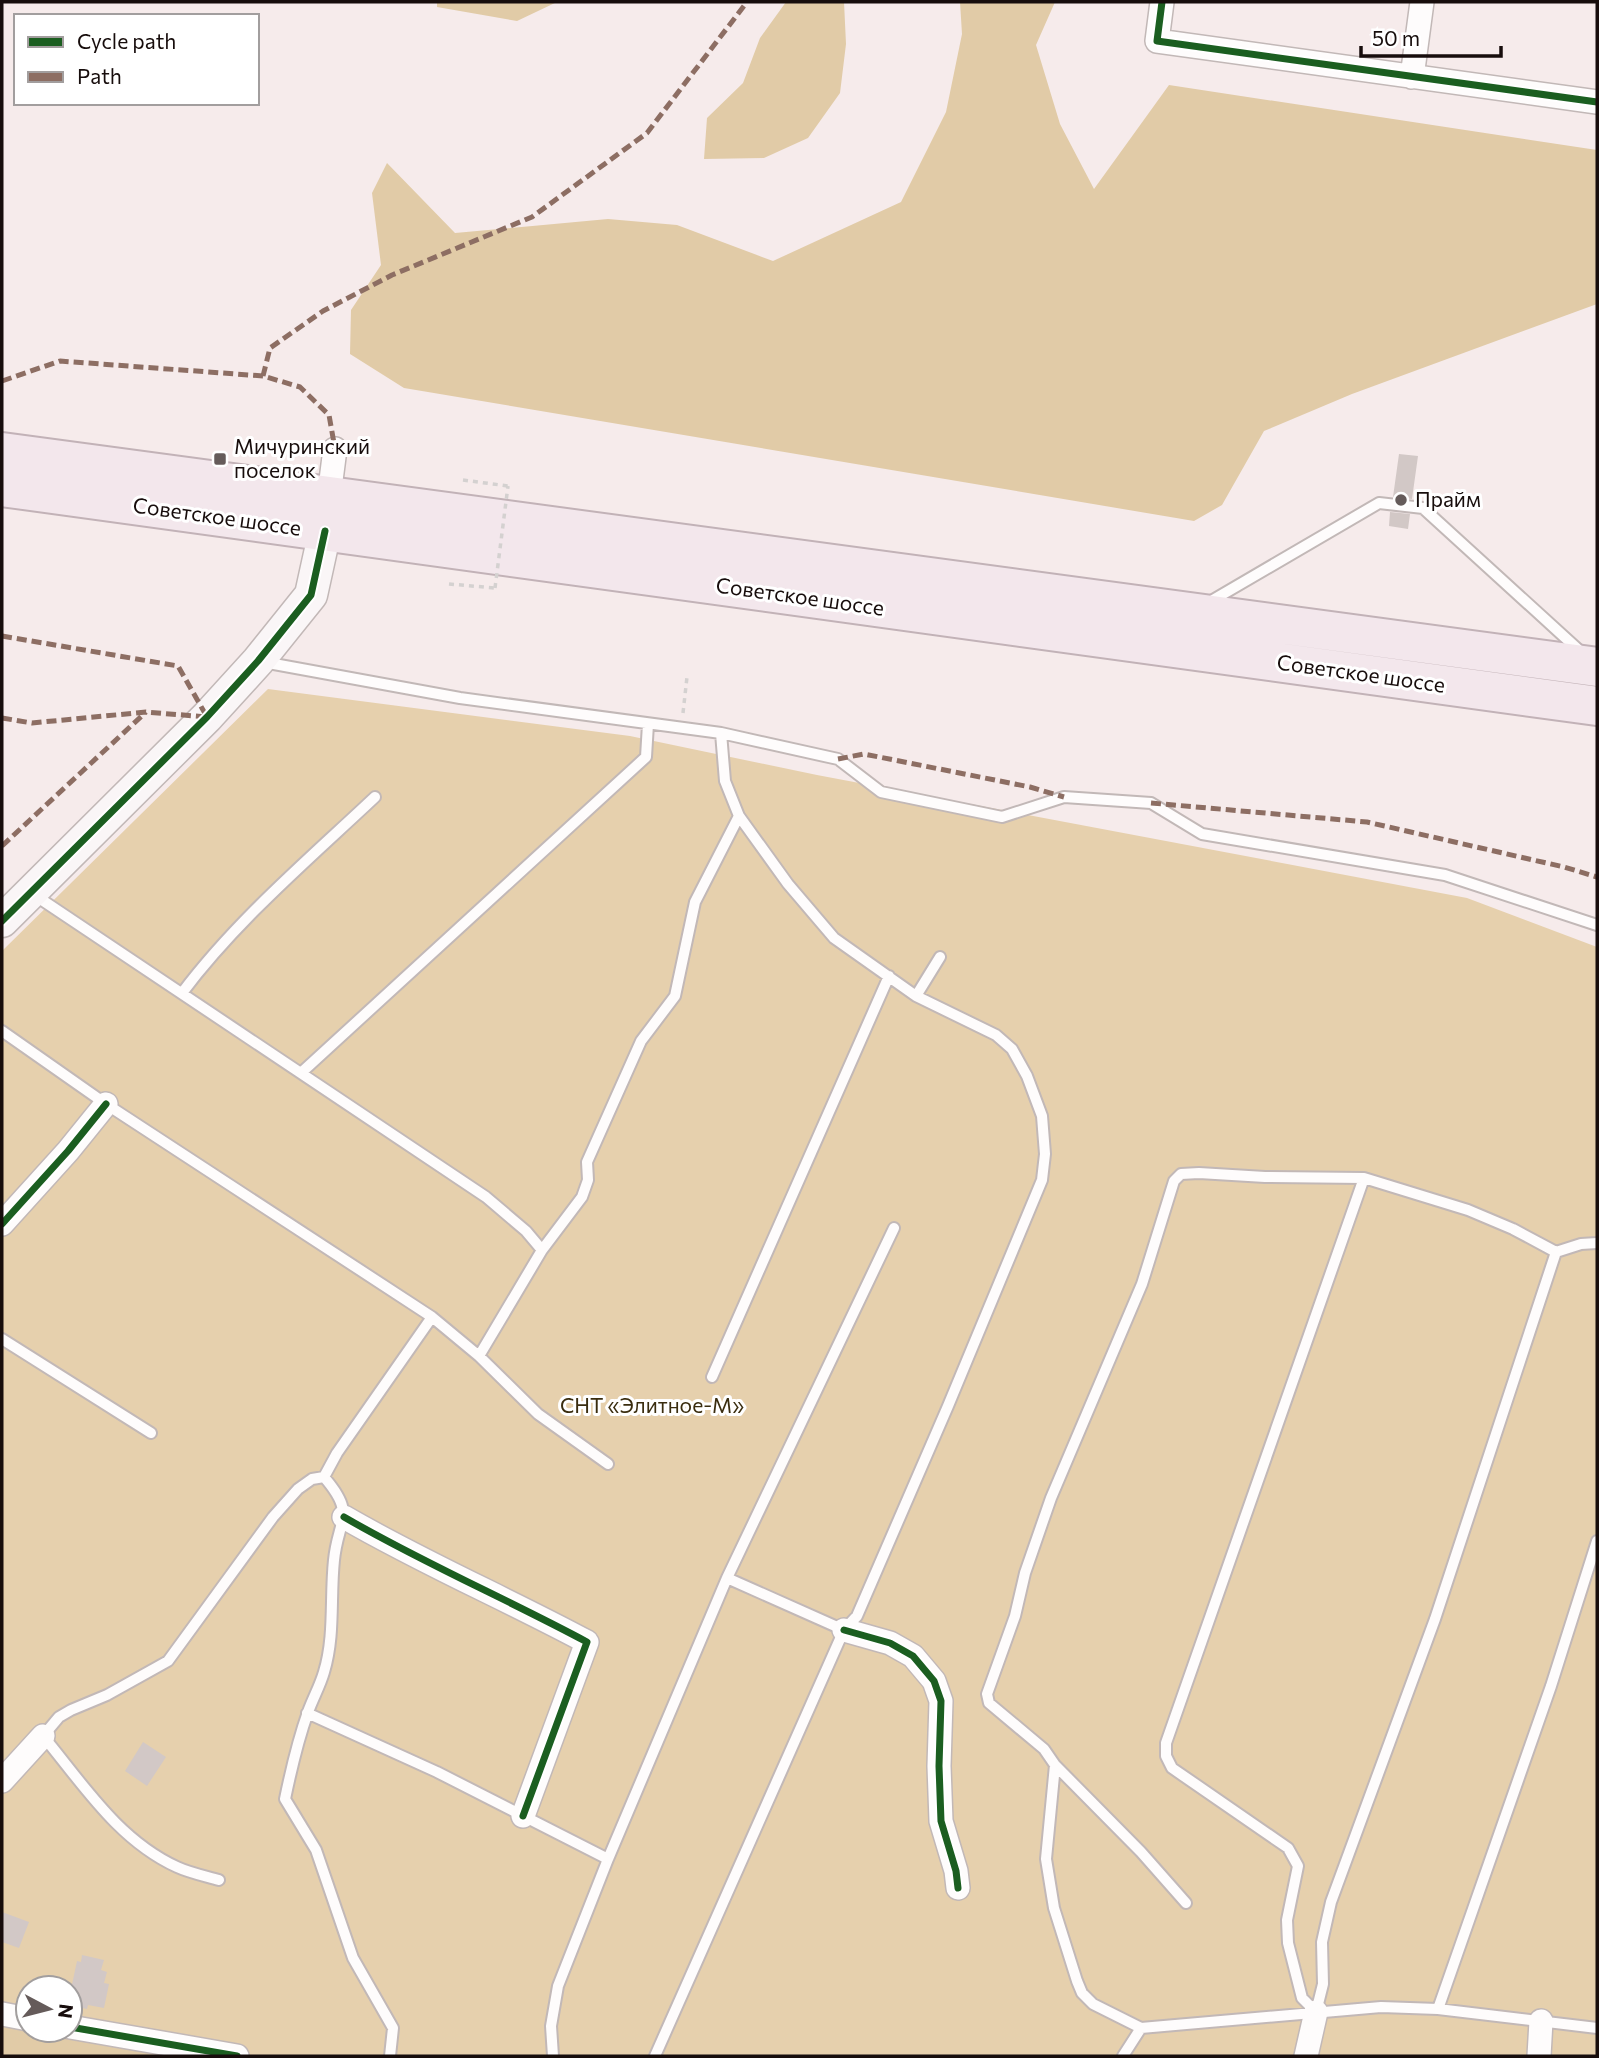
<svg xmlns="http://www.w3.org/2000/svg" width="1599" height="2058" font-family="Commissioner,sans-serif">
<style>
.green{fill:#e6d0ad}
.forest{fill:#e1cba7}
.building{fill:#d2c8c6}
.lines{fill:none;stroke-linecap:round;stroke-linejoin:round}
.lane-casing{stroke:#c2b8b7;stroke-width:14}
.street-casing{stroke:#c2b8b7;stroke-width:26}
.secondary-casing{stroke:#c2b8b7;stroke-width:35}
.highway-casing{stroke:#c2b2b7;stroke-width:42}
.path{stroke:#d4d1d0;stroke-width:3.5;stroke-dasharray:5 5;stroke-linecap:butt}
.lane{stroke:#fefcfc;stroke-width:10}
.street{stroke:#fefcfc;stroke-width:23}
.secondary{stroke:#faf6f7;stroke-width:32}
.highway{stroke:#f3e7ec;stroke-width:38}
.path-bridge{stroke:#d4d1d0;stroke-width:3.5;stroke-dasharray:5 5;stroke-linecap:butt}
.quiet{stroke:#8d6e63;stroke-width:5;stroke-dasharray:10 5;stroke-linecap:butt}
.cycleway-casing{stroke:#fff;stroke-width:11}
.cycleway{stroke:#1b5e20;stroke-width:7}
.poi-dot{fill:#655b5a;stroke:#fff;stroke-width:2.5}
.labels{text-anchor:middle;stroke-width:6;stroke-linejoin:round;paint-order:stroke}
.poi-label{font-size:21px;fill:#170d0c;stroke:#fff;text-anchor:start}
.street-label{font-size:21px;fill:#170d0c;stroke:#fff}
.park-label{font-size:21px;fill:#3a2d0f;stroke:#fff}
</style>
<rect width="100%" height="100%" fill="#f6ebeb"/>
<path class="green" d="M 268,689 L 630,736 L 817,775 L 1467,898 L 1597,947 L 1597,2056 L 169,2056 L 33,2030 L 70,2030 L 70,1988 L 28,1988 L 28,2029 L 2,2024 L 2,951 Z"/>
<path class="forest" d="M 437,2 L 557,2 L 517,21 L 437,7 Z
M 786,2 L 844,2 L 846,44 L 840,93 L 808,138 L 764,158 L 704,159 L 707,118 L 743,83 L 760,38 Z
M 960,2 L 1055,2 L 1036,45 L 1060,124 L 1094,189 L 1169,85 L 1597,150 L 1597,304 L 1352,394 L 1264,431 L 1222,505 L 1194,521 L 404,388 L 350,354 L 351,310 L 381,265 L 372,193 L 387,163 L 455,233 L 608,219 L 677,225 L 773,261 L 901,202 L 946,112 L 962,34 Z
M 2,2024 L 169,2056 L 2,2056 Z"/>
<path class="building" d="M 1399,454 L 1418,456 L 1412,499 L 1393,497 Z
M 1390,512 L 1410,514 L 1408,529 L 1389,526 Z
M 143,1742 L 166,1757 L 147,1786 L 125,1771 Z
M 2,1912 L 29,1922 L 19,1948 L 2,1942 Z
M 82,1955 L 104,1960 L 101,1970 L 107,1972 L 104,1983 L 109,1984 L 104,2008 L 88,2005 L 87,2009 L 70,2005 L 70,1994 L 77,1961 L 81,1962 Z"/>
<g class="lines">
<g class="lane-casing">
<path id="lane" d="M 1206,604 L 1379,503 L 1423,508 L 1582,653
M 263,662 L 460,698 L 721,733 L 838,759 L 881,792 L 1002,817 L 1064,797 L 1151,803 L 1202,834 L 1445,875 L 1597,925
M 33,894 L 486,1197 L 526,1231 L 542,1250
M 182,993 C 237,920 308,860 375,797
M 916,996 L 940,957
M 2,1031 L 106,1104 L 432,1317 L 479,1356 L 538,1414 L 608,1464
M 302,1072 L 646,757 L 648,724
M 2,1339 L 151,1433
M 479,1356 L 542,1250 L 582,1197 L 588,1180 L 587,1162 L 641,1041 L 675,996 L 695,902 L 739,816 L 725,781 L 721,733
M 712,1377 L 889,976
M 324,1477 L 337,1453 L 432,1317
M 727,1578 L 894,1228
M 307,1713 L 437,1772 L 608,1859
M 1055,1765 L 1046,1859 L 1054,1908 L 1077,1981 L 1082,1993 L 1093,2004 L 1141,2028
M 219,1880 C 205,1876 190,1873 177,1867 C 118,1840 83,1784 43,1736 L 59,1717 L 71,1710 L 107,1695 L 168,1661 L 273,1517 L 298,1489 L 312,1479 L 324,1477 C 357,1515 338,1519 334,1560 C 330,1598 335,1636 324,1672 C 320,1686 313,1698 308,1712 C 298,1740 291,1770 285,1799 L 316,1850 L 353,1958 L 393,2028 L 390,2056
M 1186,1903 L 1141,1852 L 1055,1765 L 1044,1749 L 989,1703 L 987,1694 L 1015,1616 L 1025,1573 L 1051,1498 L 1142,1284 L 1174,1181 L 1181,1174 L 1199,1173 L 1265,1177 L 1364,1178 L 1468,1210 L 1513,1229 L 1556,1252
M 1438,2009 L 1551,1686 L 1597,1541
M 1316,2012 L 1302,1998 L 1288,1943 L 1287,1920 L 1298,1866 L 1288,1848 L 1172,1768 L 1166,1756 L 1166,1743 L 1364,1178
M 1316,2012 L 1323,1984 L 1322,1942 L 1331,1902 L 1435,1619 L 1556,1252 L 1581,1244 L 1597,1243
M 553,2056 L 551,2026 L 558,1986 L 608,1859 L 727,1578 L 844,1630
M 655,2056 L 844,1630 L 857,1616 L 948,1406 L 1042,1180 L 1045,1154 L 1042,1116 L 1027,1076 L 1012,1049 L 996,1035 L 916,996 L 834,938 L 788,884 L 739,816
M 1123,2056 L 1141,2028 L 1381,2007 L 1438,2009 L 1597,2028"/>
</g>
<g class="street-casing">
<path id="street" d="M 1162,2 L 1157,41 L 1597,102
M 1412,77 L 1422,2
M 329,496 L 335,449
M 2,1224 L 68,1151 L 106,1104
M 344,1517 C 423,1563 507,1599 587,1642 L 523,1816
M 844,1630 L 890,1643 L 913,1656 L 934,1681 L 941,1701 L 939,1766 L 941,1821 L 956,1871 L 958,1888
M 2,1781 L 43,1736
M 2,2014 L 28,2019
M 70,2027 L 237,2056
M 1306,2056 L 1316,2012
M 1539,2056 L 1541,2021"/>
</g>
<g class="secondary-casing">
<path id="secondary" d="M 2,921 L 207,717 L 258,661 L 311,595 L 325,531"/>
</g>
<g class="highway-casing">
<path id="highway" d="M 2,452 L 1597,667
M 2,487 L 1597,706"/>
</g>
<path class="path" d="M 463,480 L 508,486
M 449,584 L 495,588
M 683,713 L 687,677"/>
<use href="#lane" class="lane"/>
<use href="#street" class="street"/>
<use href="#secondary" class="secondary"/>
<use href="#highway" class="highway"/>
<path class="path-bridge" d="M 495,588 L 508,486"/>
<path class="quiet" d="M 263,376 L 270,348 L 323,311 L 392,275 L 532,217 L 647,133 L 747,2
M 2,381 L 60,361 L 263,376 L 300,387 L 329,415 L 335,449
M 2,636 L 178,666 L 207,717
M 2,718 L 32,723 L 146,712 L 207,717
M 838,759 L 864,754 L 1030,787 L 1064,797
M 1151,803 L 1367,822 L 1564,867 L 1597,877
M 2,846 L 146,712"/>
<g class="cycleway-casing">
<path id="cycleway" d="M 1162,2 L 1157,41 L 1597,102
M 2,921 L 207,717 L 258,661 L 311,595 L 325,531
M 2,1224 L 68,1151 L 106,1104
M 344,1517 C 423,1563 507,1599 587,1642 L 523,1816
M 844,1630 L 890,1643 L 913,1656 L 934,1681 L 941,1701 L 939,1766 L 941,1821 L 956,1871 L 958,1888
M 70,2027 L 237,2056"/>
</g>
<use href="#cycleway" class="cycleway"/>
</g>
<g class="poi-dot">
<rect x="213" y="452" width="14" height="14" rx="3.5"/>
<circle cx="1401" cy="500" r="7"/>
</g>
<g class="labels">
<g class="poi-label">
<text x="234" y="454">Мичуринский<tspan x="234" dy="24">поселок</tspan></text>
<text x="1415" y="507">Прайм</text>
</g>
<g class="street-label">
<text transform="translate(217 517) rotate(8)" y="7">Советское шоссе</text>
<text transform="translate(800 597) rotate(8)" y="7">Советское шоссе</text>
<text transform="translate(1361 674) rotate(8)" y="7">Советское шоссе</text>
</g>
<g class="park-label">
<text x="652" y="1413">СНТ «Элитное-М»</text>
</g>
</g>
<rect width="1599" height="2058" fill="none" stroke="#170d0c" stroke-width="7"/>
<rect x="14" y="14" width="245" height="91" fill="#ffffff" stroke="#a29e9e" stroke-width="2"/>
<rect x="28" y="37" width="35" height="10" fill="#1b5e20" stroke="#a29e9e" stroke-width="2"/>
<text x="77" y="49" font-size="21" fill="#170d0c">Cycle path</text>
<rect x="28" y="72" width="35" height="10" fill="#8d6e63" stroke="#a29e9e" stroke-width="2"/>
<text x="77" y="84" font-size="21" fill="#170d0c">Path</text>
<g transform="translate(49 2009) rotate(97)"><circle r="33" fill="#ffffff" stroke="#a29e9e" stroke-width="2"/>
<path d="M0-5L12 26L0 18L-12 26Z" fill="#655b5a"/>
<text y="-10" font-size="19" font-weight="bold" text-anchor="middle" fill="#170d0c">N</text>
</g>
<path d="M1361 46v10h140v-10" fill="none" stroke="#170d0c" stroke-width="3.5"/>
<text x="1372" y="46" font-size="21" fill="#170d0c" stroke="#ffffff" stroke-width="5" paint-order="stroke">50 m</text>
</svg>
